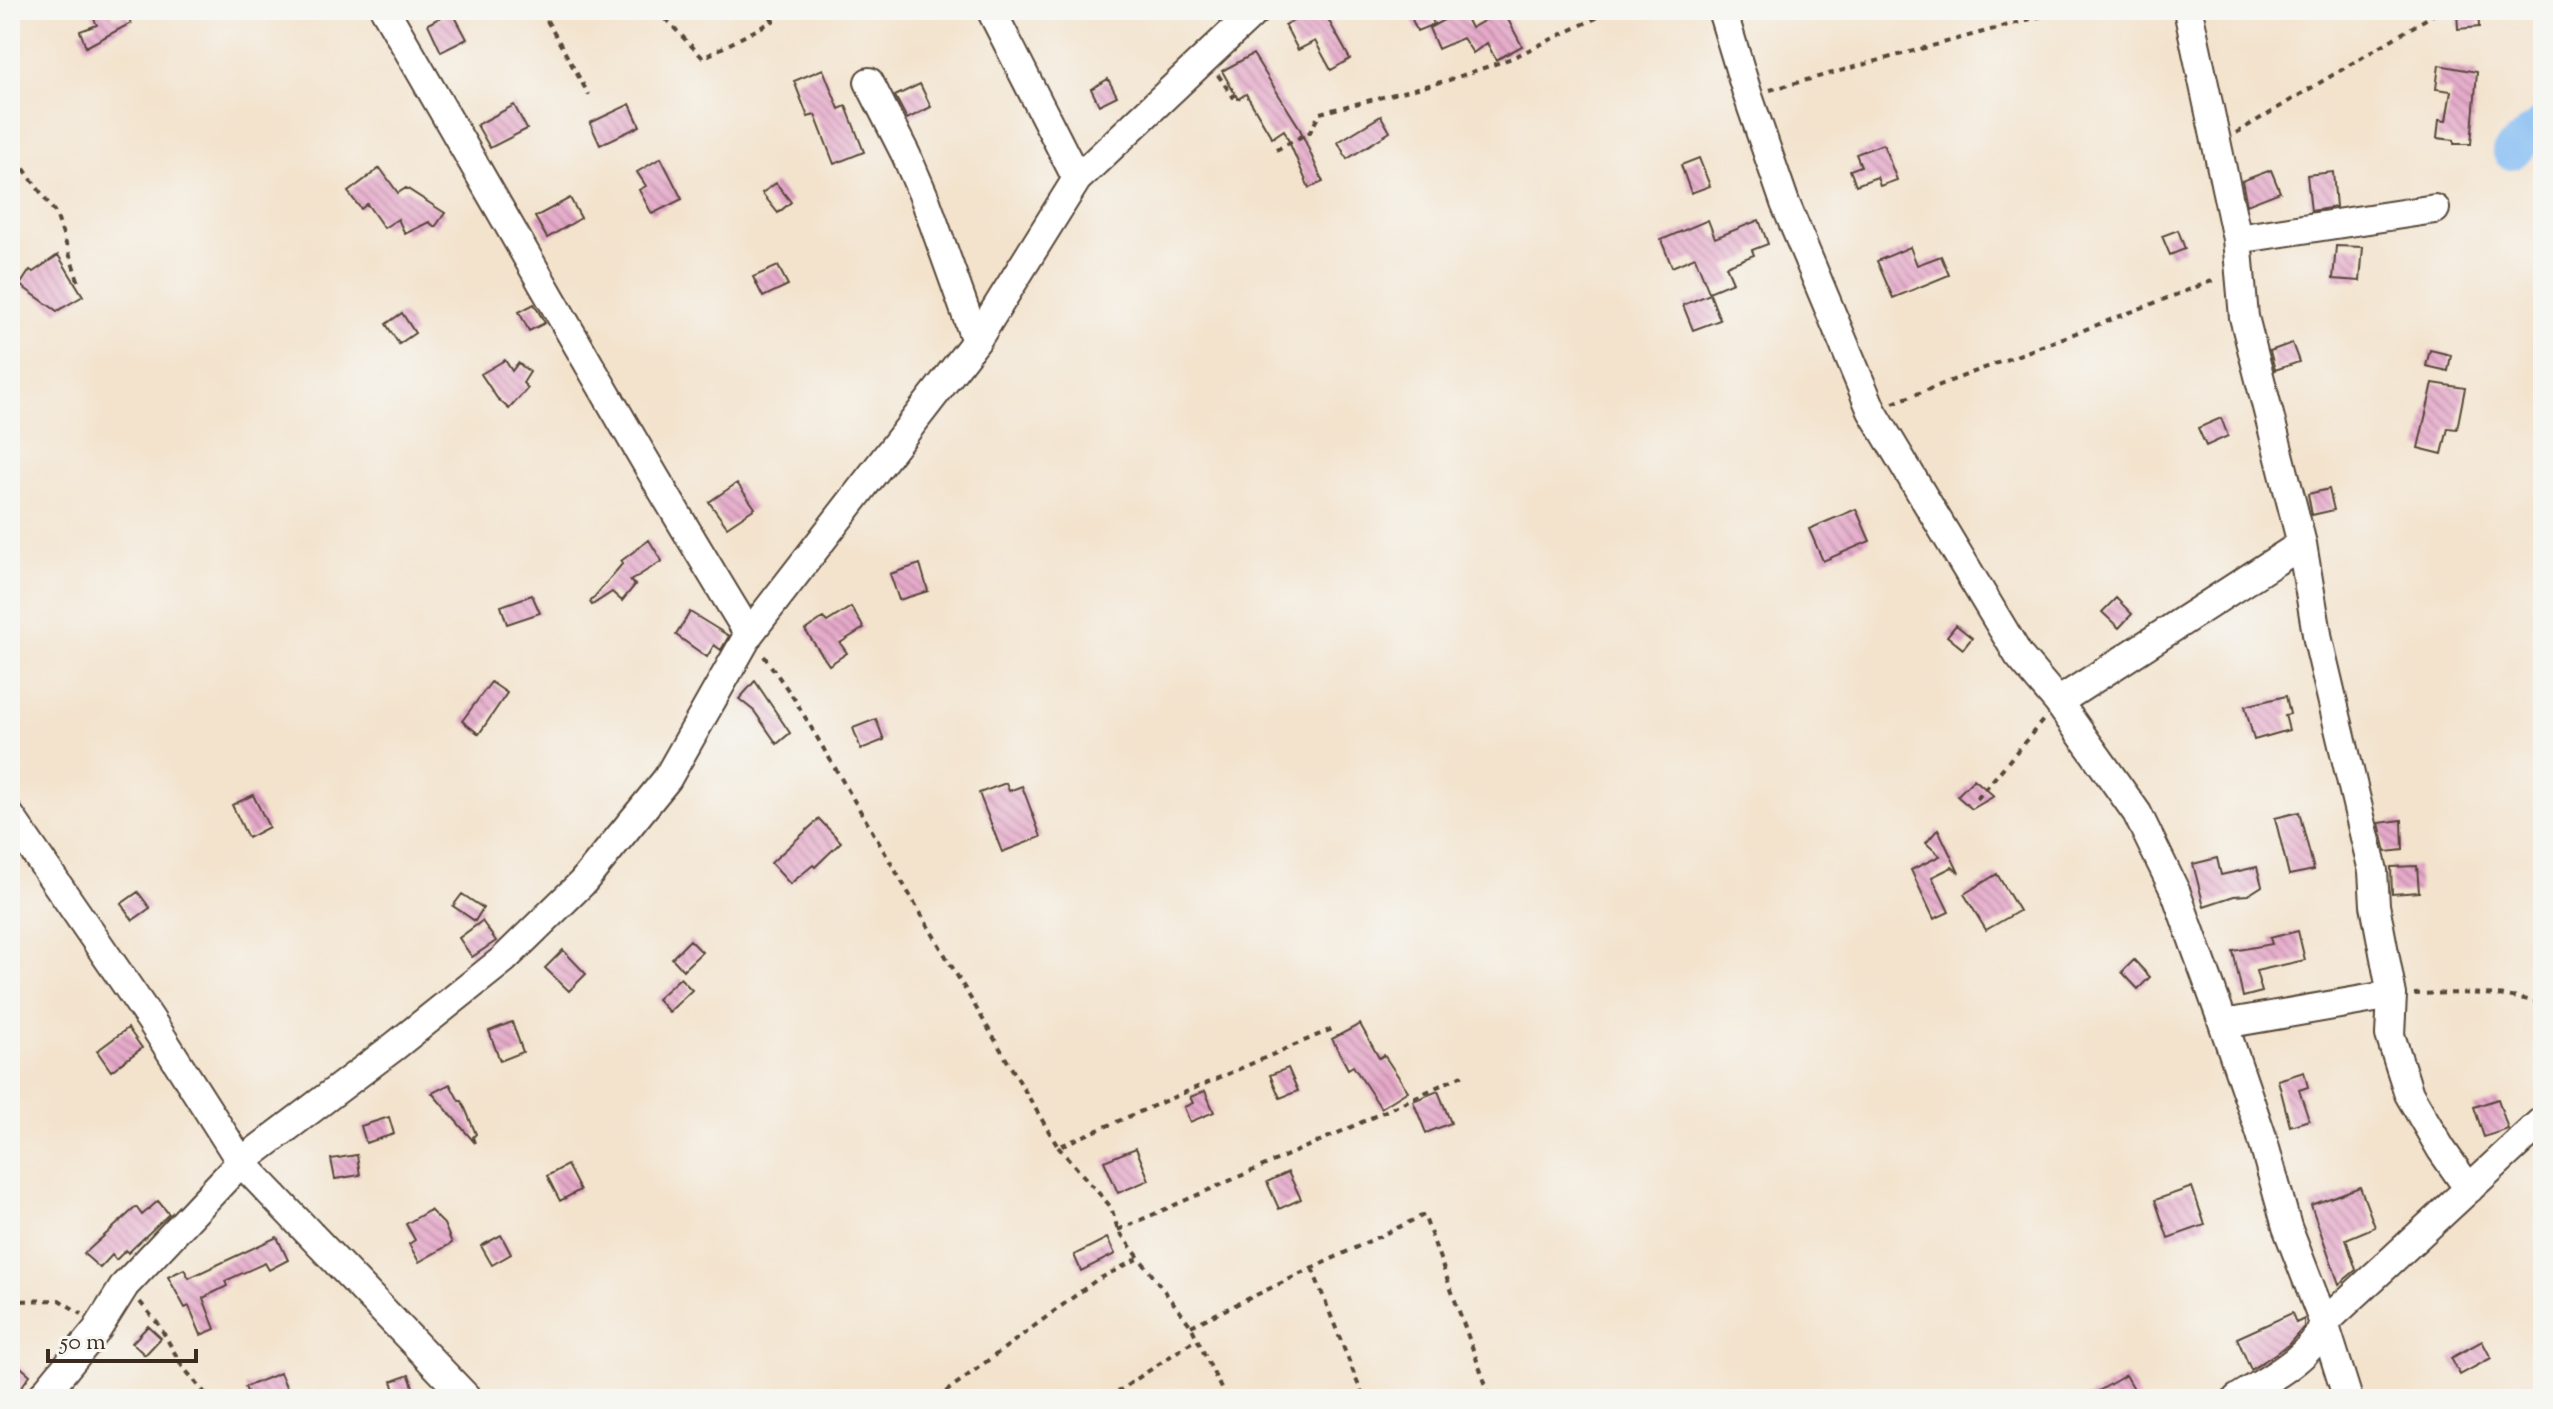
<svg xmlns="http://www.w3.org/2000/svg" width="2553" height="1409" font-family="'Sorts Mill Goudy',serif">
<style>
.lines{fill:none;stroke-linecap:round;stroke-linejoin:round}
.river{stroke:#82bbf3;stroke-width:36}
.building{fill:url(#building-back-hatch)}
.minor-casing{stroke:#574638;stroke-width:32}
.path{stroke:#574638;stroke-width:4;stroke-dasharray:6 6;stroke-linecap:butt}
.minor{stroke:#fff;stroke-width:28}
</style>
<defs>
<pattern id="building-back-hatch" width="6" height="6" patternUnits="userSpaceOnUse" patternTransform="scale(2)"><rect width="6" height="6" fill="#e5a9c9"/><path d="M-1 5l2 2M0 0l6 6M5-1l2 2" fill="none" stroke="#bb8aa3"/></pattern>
</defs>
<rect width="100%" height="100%" fill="#f6f6f2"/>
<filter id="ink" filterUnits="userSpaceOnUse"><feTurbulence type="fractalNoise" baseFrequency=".0125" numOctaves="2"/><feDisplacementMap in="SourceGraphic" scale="16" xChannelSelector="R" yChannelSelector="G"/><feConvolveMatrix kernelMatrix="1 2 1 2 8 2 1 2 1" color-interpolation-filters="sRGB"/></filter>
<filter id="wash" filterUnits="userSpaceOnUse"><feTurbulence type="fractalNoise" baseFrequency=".006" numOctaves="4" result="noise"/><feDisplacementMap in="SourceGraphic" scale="32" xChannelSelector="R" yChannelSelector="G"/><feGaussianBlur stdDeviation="1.8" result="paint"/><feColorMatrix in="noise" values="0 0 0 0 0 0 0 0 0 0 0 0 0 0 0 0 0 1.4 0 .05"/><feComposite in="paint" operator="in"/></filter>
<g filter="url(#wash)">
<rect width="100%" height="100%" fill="#f3e3cd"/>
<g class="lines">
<path class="river" d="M 2511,152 L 2543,124"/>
</g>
<g id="blocks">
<path class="building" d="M 100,10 L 110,10 L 114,18 L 127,14 L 131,23 L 86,47 L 80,31 L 97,25 L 92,15 Z
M 1315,10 L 1323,10 L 1350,59 L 1331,70 L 1315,41 L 1298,50 L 1285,25 Z
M 1408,10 L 1428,10 L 1434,24 L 1417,31 Z
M 1462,10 L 1471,28 L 1503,10 L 1522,46 L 1496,60 L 1487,43 L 1473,53 L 1463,38 L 1438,49 L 1429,28 Z
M 2457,10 L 2478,10 L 2479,27 L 2458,29 Z
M 452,11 L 467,39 L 441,52 L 428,24 Z
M 1253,54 L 1299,127 L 1323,182 L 1309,188 L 1284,130 L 1272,138 L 1246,94 L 1238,99 L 1222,71 Z
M 2439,65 L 2477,72 L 2471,144 L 2454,144 L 2454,140 L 2437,138 L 2439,120 L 2446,121 L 2451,91 L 2436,89 Z
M 823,69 L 839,109 L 846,106 L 864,152 L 834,164 L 815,115 L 808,117 L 794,81 Z
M 1108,79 L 1117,96 L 1099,105 L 1091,89 Z
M 920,84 L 931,107 L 907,119 L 895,96 Z
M 630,104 L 640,126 L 600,145 L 590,123 Z
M 514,105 L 527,129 L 490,148 L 477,125 Z
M 1381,116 L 1390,132 L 1347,159 L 1338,142 Z
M 1883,144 L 1897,180 L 1880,186 L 1877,177 L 1856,185 L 1850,170 L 1861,166 L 1856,154 Z
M 661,158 L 682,199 L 652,214 L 639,190 L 646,186 L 637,172 Z
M 1699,158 L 1710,186 L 1691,193 L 1681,165 Z
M 380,168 L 398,193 L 406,188 L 445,213 L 435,227 L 429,222 L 405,234 L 398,219 L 384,228 L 367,204 L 361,209 L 348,192 Z
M 2271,170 L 2280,192 L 2247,205 L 2242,181 Z
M 2333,172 L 2336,207 L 2311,211 L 2307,175 Z
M 776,183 L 791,202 L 778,213 L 762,193 Z
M 570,198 L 581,218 L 547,238 L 535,217 Z
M 1708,220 L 1715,238 L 1759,220 L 1768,244 L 1752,250 L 1754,255 L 1726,266 L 1733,282 L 1709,292 L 1695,257 L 1672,267 L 1661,240 Z
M 2178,230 L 2185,249 L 2170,255 L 2162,236 Z
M 2336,246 L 2363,247 L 2360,281 L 2333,279 Z
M 1910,247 L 1917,265 L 1941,256 L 1949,275 L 1893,298 L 1877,261 Z
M 58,255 L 83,296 L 57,311 L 20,285 L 30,270 L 33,272 Z
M 778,266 L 788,285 L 763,297 L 753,277 Z
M 1710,294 L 1720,320 L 1693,330 L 1683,305 Z
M 534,304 L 545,323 L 529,331 L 519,312 Z
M 402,313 L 415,333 L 399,344 L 386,324 Z
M 2292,343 L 2299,362 L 2275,370 L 2270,351 Z
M 2430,350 L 2451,355 L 2448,371 L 2426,366 Z
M 505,360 L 512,371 L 518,363 L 530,372 L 523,383 L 528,388 L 509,409 L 497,398 L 481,374 Z
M 2433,383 L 2465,388 L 2457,429 L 2448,428 L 2442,454 L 2418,448 Z
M 2221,418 L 2228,436 L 2206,446 L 2198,428 Z
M 737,483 L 755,508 L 727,527 L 709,502 Z
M 2329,489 L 2334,510 L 2312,515 L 2308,494 Z
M 1856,509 L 1870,541 L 1823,561 L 1809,529 Z
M 649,540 L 662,561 L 630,581 L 635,585 L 622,601 L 612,592 L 592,605 L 590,602 L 623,563 L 621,561 Z
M 920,564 L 928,591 L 899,600 L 890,574 Z
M 532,595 L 540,613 L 507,624 L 501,606 Z
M 2116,598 L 2132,614 L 2119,628 L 2102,612 Z
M 851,607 L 864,628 L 840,643 L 847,653 L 829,665 L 805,630 L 823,618 L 827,622 Z
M 690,612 L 729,636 L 721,650 L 714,645 L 707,657 L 676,635 Z
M 1956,625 L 1972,638 L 1963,649 L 1947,636 Z
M 755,681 L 790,733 L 777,744 L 754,711 L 739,699 Z
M 491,682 L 507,693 L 479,734 L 462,721 Z
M 2286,696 L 2290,714 L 2285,715 L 2289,730 L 2254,740 L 2245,706 Z
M 876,719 L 884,740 L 861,749 L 853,728 Z
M 1974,779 L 1994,796 L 1972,809 L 1957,796 Z
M 1006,783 L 1009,791 L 1022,786 L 1041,837 L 1002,852 L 979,793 Z
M 253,795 L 269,827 L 248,838 L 232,805 Z
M 2299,812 L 2314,870 L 2289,875 L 2275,818 Z
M 819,819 L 841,842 L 815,867 L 813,865 L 790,884 L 771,863 Z
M 2402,820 L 2403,850 L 2386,852 L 2379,823 Z
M 1938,829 L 1959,873 L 1952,867 L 1932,877 L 1949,912 L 1934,919 L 1911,870 L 1940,856 L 1926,843 Z
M 2217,858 L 2221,875 L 2257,867 L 2262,886 L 2248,895 L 2234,896 L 2204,906 L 2193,864 Z
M 2417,866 L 2419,892 L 2392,894 L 2391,867 Z
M 1997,874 L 2019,911 L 1986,930 L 1964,894 Z
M 138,892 L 150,908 L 133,920 L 121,904 Z
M 462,894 L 483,908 L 475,921 L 453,906 Z
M 482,921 L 496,941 L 472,957 L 459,938 Z
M 2298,931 L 2305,960 L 2256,971 L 2262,992 L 2243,997 L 2233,951 L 2272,944 L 2270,938 Z
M 690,940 L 702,952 L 683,970 L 672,958 Z
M 563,950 L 586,974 L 569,991 L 545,968 Z
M 2134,960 L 2150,977 L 2138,989 L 2122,972 Z
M 680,978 L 692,990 L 669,1012 L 657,999 Z
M 512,1022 L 523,1052 L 500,1061 L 489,1031 Z
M 1360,1024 L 1379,1058 L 1384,1055 L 1408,1091 L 1381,1108 L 1353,1066 L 1348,1069 L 1332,1039 Z
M 128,1028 L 142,1048 L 111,1071 L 97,1051 Z
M 1288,1068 L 1298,1091 L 1280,1098 L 1270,1075 Z
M 2304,1072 L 2308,1087 L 2299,1090 L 2309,1120 L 2290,1126 L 2278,1080 Z
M 450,1084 L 459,1101 L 462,1101 L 476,1134 L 473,1137 L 475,1143 L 432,1093 Z
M 1205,1091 L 1214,1112 L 1190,1122 L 1184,1107 L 1193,1103 L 1190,1097 Z
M 1438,1091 L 1451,1123 L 1426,1133 L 1413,1101 Z
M 2498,1099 L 2508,1129 L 2484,1137 L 2474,1107 Z
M 389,1117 L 394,1134 L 366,1143 L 361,1126 Z
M 1136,1148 L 1149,1180 L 1118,1193 L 1104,1161 Z
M 357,1155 L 360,1175 L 335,1179 L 331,1159 Z
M 567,1165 L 580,1190 L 560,1201 L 547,1176 Z
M 1288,1172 L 1301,1199 L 1279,1209 L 1267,1182 Z
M 2192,1187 L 2205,1225 L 2168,1238 L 2155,1200 Z
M 2360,1187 L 2375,1227 L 2346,1239 L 2356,1270 L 2339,1284 L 2311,1205 Z
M 158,1201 L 169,1214 L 128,1253 L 126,1250 L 116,1260 L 112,1255 L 100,1268 L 84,1254 L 136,1207 L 142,1215 Z
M 430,1210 L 444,1224 L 452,1243 L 419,1262 L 409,1244 L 415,1240 L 406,1224 Z
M 501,1235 L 511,1254 L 492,1265 L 481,1246 Z
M 277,1237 L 288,1260 L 269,1270 L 265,1263 L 225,1281 L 227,1286 L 203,1298 L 215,1329 L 201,1335 L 189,1306 L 185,1308 L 168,1277 L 184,1269 L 189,1278 Z
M 1107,1238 L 1115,1254 L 1081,1271 L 1074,1255 Z
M 2292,1313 L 2296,1323 L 2304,1319 L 2304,1327 L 2288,1345 L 2251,1370 L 2237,1338 Z
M 148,1326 L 161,1338 L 145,1355 L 132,1343 Z
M 2482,1341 L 2491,1358 L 2460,1375 L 2451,1358 Z
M 10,1358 L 30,1375 L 13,1399 L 10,1399 Z
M 280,1373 L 289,1393 L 274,1399 L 250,1399 L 245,1387 Z
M 409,1375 L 414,1390 L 397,1396 L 392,1381 Z
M 2126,1375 L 2140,1399 L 2085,1399 Z"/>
</g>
</g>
<g filter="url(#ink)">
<use href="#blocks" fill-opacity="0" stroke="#574638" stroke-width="2"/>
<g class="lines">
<g class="minor-casing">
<path id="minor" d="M 385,10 C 506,218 623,429 749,634
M 991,10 L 1077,179
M 1722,10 L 1748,96 L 1785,203 L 1872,411 L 2019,656 L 2058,702 L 2137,813 L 2176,893 L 2222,1020 L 2261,1134 L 2287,1227 L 2324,1323 L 2348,1399
M 2188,10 L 2237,239 L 2244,317 L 2302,544 L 2318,640 L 2373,871 L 2375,905 L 2392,995 L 2390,1035 L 2409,1094 L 2441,1149 L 2469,1189
M 869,82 L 906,155 L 925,199 L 976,341
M 2237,239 L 2435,209
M 2058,702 L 2302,544
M 10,816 L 150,1019 L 241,1162 L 468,1399
M 2224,1024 L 2392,995
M 40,1399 L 96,1331 L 125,1285 L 241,1162 L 395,1046 L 504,959 L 582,883 L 667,779 L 749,634 L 976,341 L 1077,179 L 1256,10
M 2237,1399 C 2266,1380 2313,1358 2324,1323 L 2543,1120"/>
</g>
<path class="path" d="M 541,10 L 589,95
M 657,10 L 703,58 L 773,21 L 767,10
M 1218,75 L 1234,98
M 1770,90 L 2064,10
M 2236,133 L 2441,10
M 10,149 L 56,214 L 79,283
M 1276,150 L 1310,132 L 1320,113 L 1449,80 L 1512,58 L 1613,10
M 1893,403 L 2217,279
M 764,656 L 795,700 L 1058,1147 L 1332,1029
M 1977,799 L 2044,719
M 2414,994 C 2457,993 2501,991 2543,1004
M 1058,1147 L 1111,1207 L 1118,1230 L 1191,1326 L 1226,1399
M 1118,1230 L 1347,1129 L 1467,1073
M 1312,1268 L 1364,1399
M 10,1301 L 59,1300 L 82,1314
M 140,1302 L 159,1325 L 182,1366 L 210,1399
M 1191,1326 L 1424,1215 L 1488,1391 L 1494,1399
M 936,1399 L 1095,1281 L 1141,1257
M 1107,1399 L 1196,1339"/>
<use href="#minor" class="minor"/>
</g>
</g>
<rect width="2553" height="1409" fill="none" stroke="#f6f6f2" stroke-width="40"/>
<path d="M48 1349v12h148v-12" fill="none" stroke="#3b2a1e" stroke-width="4"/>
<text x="60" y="1349" font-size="24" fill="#3b2a1e" stroke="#f6f6f2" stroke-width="6" paint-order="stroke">50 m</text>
</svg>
